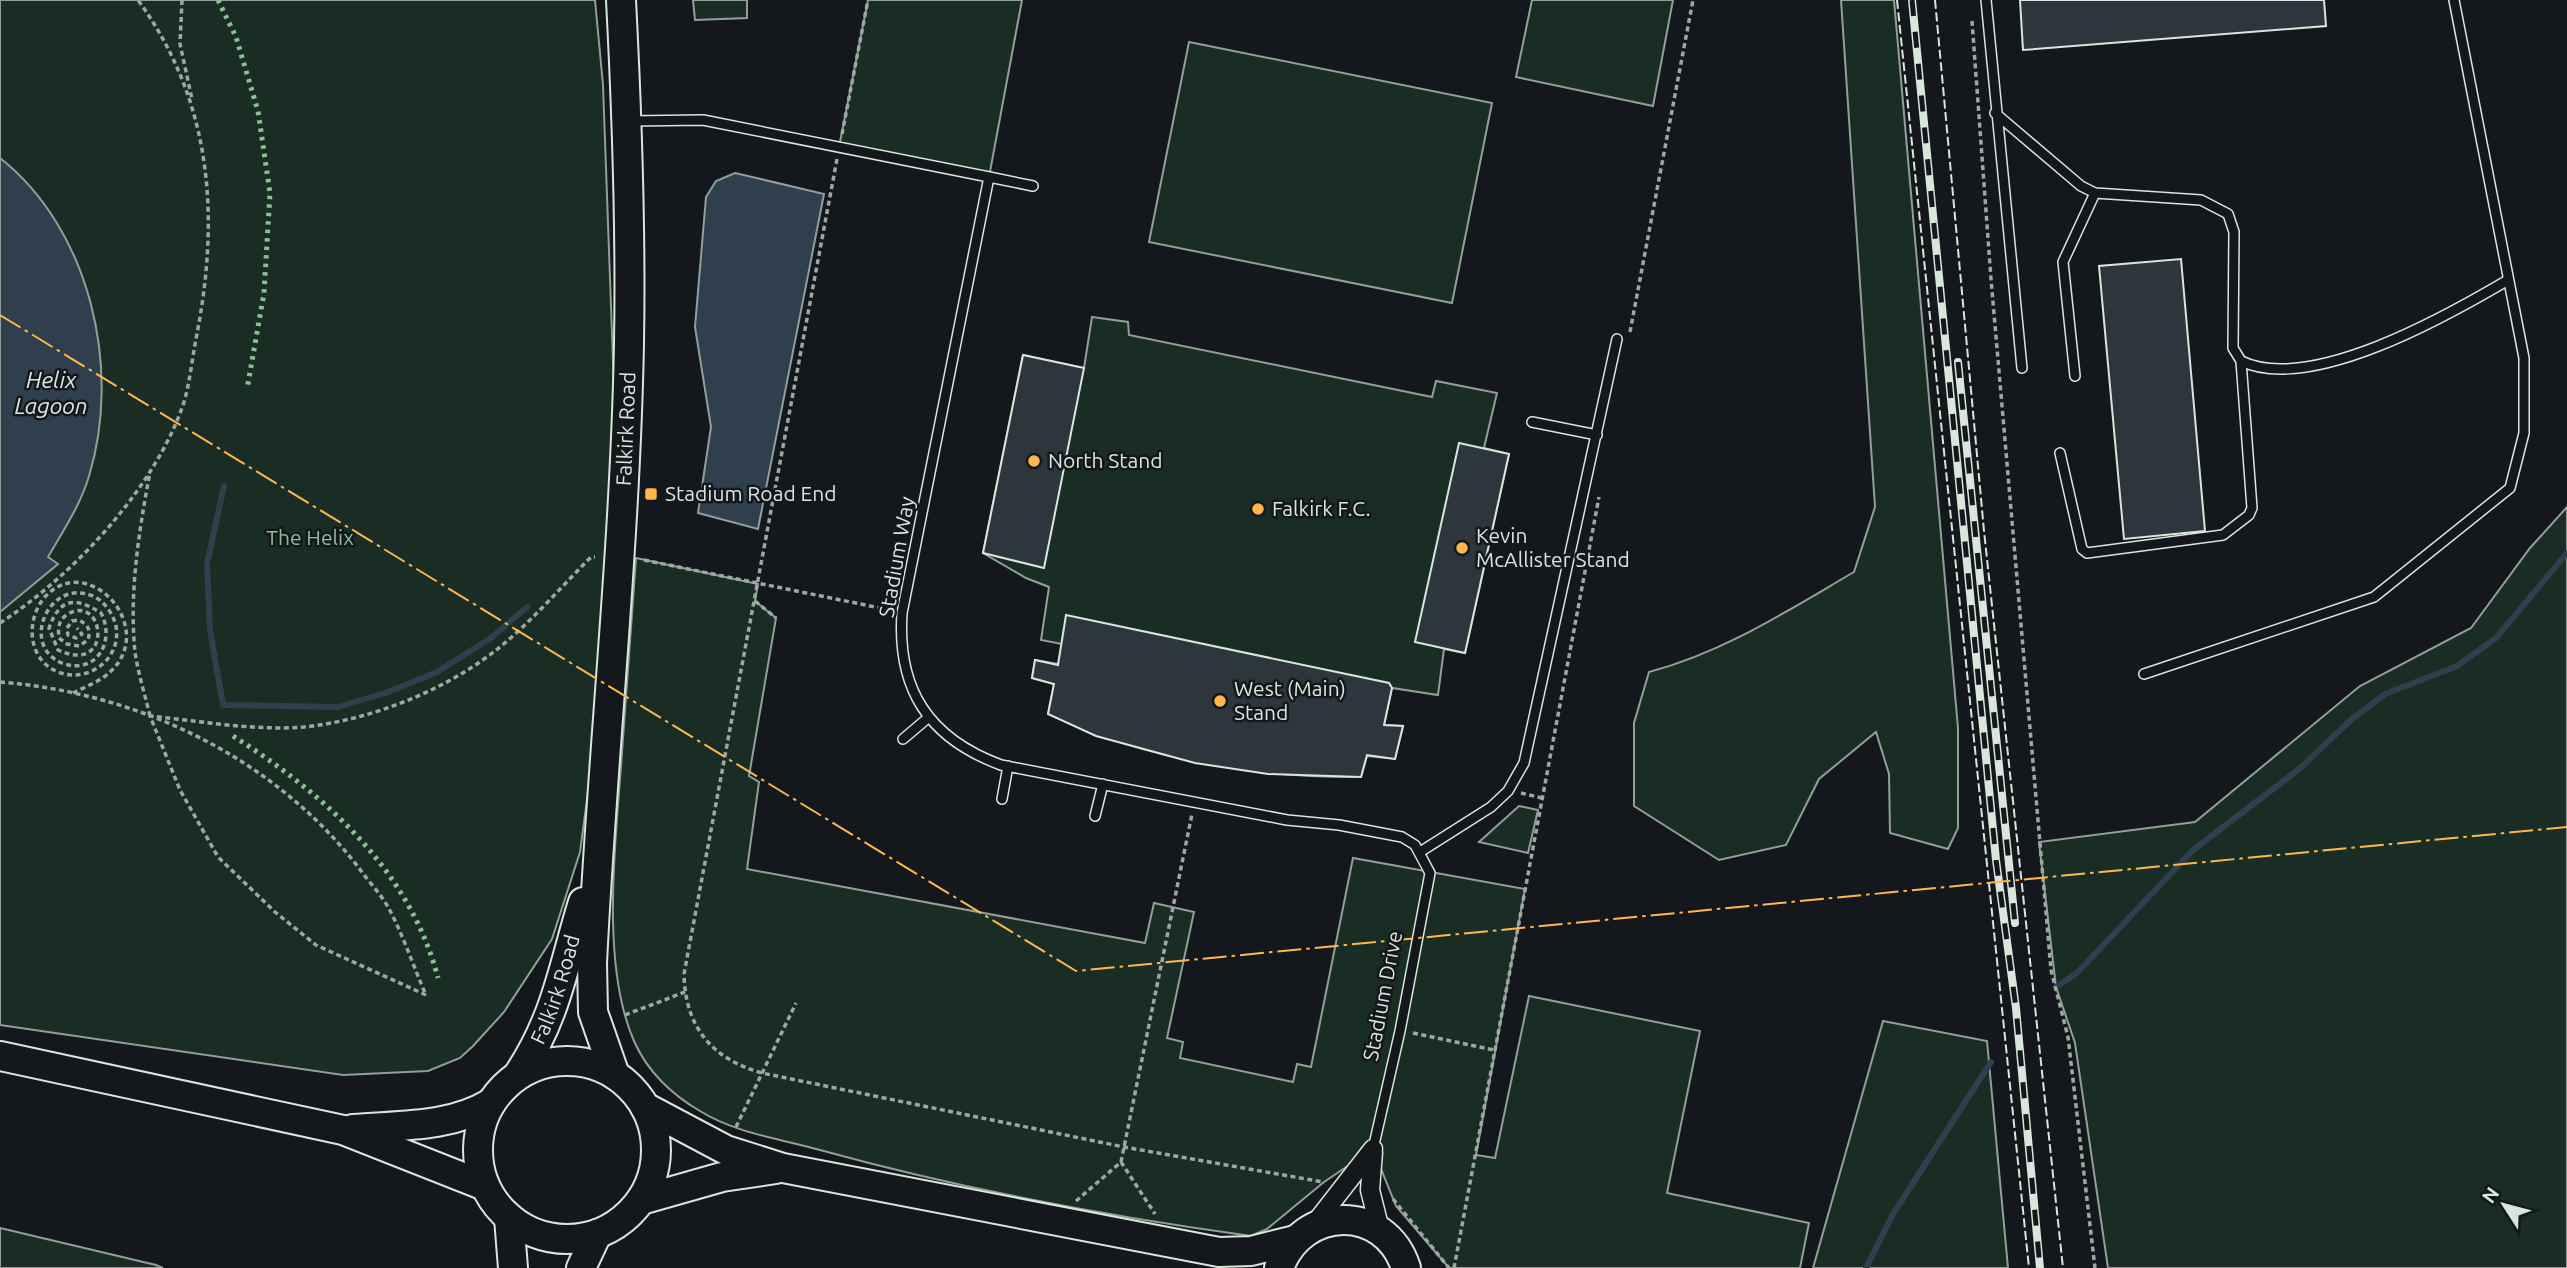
<svg xmlns="http://www.w3.org/2000/svg" width="2567" height="1268" font-family="Ubuntu,sans-serif">
<style>
.green{fill:#1a2d24;stroke:#939e99;stroke-width:2}
.water{fill:#2f3f4d;stroke:#939e99;stroke-width:2}
.lines{fill:none;stroke-linecap:round;stroke-linejoin:round}
.stream{stroke:#2f3f4d;stroke-width:6}
.building{fill:#2c363c;stroke:#d8e6dc;stroke-width:2}
.lane-casing{stroke:#d8e6dc;stroke-width:12}
.street-casing{stroke:#d8e6dc;stroke-width:21}
.primary-casing{stroke:#d8e6dc;stroke-width:32}
.path{stroke:#9da8a2;stroke-width:3.5;stroke-dasharray:5 3.5;stroke-linecap:butt}
.lane{stroke:#14181c;stroke-width:9}
.street{stroke:#14181c;stroke-width:18}
.primary{stroke:#14181c;stroke-width:28}
.rail-casing{stroke:#d8e6dc;stroke-width:8}
.rail{stroke:#14181c;stroke-width:5;stroke-dasharray:16;stroke-linecap:butt}
.hedge{stroke:#8ac095;stroke-width:5;stroke-dasharray:3.5 5;stroke-linecap:butt}
.fence{stroke:#d8e6dc;stroke-width:2;stroke-dasharray:9 3.5;stroke-linecap:butt}
.power{stroke:#ffb74d;stroke-width:2;stroke-dasharray:24 5 3.5 5;stroke-linecap:butt}
.poi-dot{fill:#ffb74d;stroke:#14181c;stroke-width:2.5}
.labels{text-anchor:middle;stroke-width:5;stroke-linejoin:round;paint-order:stroke}
.street-label{font-size:21px;fill:#d8e6dc;stroke:#14181c}
.poi-label{font-size:21px;fill:#d8e6dc;stroke:#14181c;text-anchor:start}
.park-label{font-size:21px;fill:#8ac095;stroke:#14181c}
.water-label{font-size:23px;font-style:italic;fill:#d8e6dc;stroke:#14181c}
</style>
<rect width="100%" height="100%" fill="#14181c"/>
<path class="green" d="M 0,0 L 595,0 L 603,85 L 620,555 L 580,852 L 552,939 L 504,1012 L 473,1046 L 460,1058 L 428,1071 L 343,1075 L 0,1025 Z
M 693,0 L 747,0 L 747,18 L 695,20 Z
M 868,0 L 1022,0 L 989,177 L 839,147 Z
M 1532,0 L 1673,0 L 1653,106 L 1516,77 Z
M 1841,0 L 1894,0 L 1958,728 L 1958,828 L 1948,849 L 1890,833 L 1889,774 L 1876,732 L 1819,779 L 1786,845 L 1719,860 L 1634,806 L 1634,723 L 1649,672 C 1724,652 1787,611 1854,572 L 1875,507 Z
M 1189,42 L 1492,103 L 1452,303 L 1149,242 Z
M 1092,317 L 1128,322 L 1129,335 L 1432,397 L 1436,381 L 1497,393 L 1484,448 L 1509,454 L 1465,653 L 1444,649 L 1438,695 L 1392,688 L 1384,725 L 1403,726 L 1395,759 L 1367,756 L 1361,777 C 1252,778 1147,759 1048,714 L 1054,684 L 1032,678 L 1035,660 L 1058,664 L 1062,644 L 1041,640 L 1049,587 L 1026,578 L 983,553 L 1023,355 L 1084,368 Z
M 2567,507 L 2567,1268 L 2108,1268 L 2075,1043 L 2056,987 L 2039,842 L 2195,822 L 2360,686 L 2471,628 L 2530,548 Z
M 636,558 L 758,584 L 755,601 L 776,618 L 749,776 L 759,782 L 747,869 L 1145,943 L 1154,903 L 1194,912 L 1167,1038 L 1183,1042 L 1180,1058 L 1293,1082 L 1297,1064 L 1311,1067 L 1353,858 L 1525,889 L 1476,1155 L 1495,1158 L 1529,996 L 1700,1031 L 1667,1193 L 1809,1223 L 1800,1268 L 1449,1268 L 1396,1206 L 1373,1149 L 1324,1182 L 1267,1229 L 1251,1236 C 1106,1216 961,1189 820,1150 C 781,1139 735,1133 700,1111 C 672,1095 647,1071 634,1041 C 601,966 615,846 621,766 C 626,696 631,627 636,558 Z
M 1519,806 L 1538,810 L 1528,853 L 1479,842 Z
M 1883,1021 L 1987,1041 L 2008,1268 L 1813,1268 Z
M 0,1228 L 156,1265 L 163,1268 L 0,1268 Z"/>
<path class="water" d="M 0,158 C 90,229 122,368 89,476 C 81,504 63,531 48,557 L 58,564 L 0,612 Z
M 735,173 L 824,194 L 758,529 L 698,513 L 711,427 L 695,327 L 706,197 L 716,181 Z"/>
<g class="lines">
<path class="stream" d="M 224,486 L 207,564 L 210,630 L 223,705 L 338,707 L 388,692 L 437,672 L 491,638 L 527,607
M 2056,987 L 2077,973 L 2193,850 L 2298,770 L 2352,719 L 2385,694 L 2457,666 L 2496,638 L 2567,553
M 1866,1268 L 1893,1214 L 1991,1062"/>
</g>
<path class="building" d="M 2020,0 L 2324,0 L 2326,26 L 2023,50 Z
M 2181,259 L 2205,531 L 2124,539 L 2099,266 Z
M 1023,355 L 1084,368 L 1044,568 L 983,553 Z
M 1459,443 L 1509,454 L 1465,653 L 1415,642 Z
M 1066,615 L 1389,683 L 1392,688 L 1384,725 L 1403,726 L 1395,759 L 1367,755 L 1361,777 L 1268,774 L 1195,763 L 1096,736 L 1048,714 L 1054,684 L 1032,678 L 1035,660 L 1058,665 Z"/>
<g class="lines">
<g class="lane-casing">
<path id="lane" d="M 1986,0 L 2022,368
M 1995,113 L 2081,186 L 2095,193 L 2201,200 L 2228,214 L 2234,232 L 2233,348 L 2241,361 L 2252,508 L 2249,515 L 2223,535 L 2087,553 L 2082,549 L 2060,453
M 629,121 L 703,120 L 989,177 L 902,613 C 897,689 928,738 1001,765 L 1287,820 L 1339,825 L 1402,837 L 1415,845 L 1430,873 L 1400,1031 L 1373,1149
M 989,177 L 1033,186
M 2241,361 C 2310,394 2447,316 2508,280
M 2075,376 L 2063,262 L 2095,193
M 1532,422 L 1597,435
M 2144,674 L 2374,597 L 2510,488 L 2524,433 L 2524,358 L 2454,0
M 903,739 L 929,717
M 1002,799 L 1008,766
M 1095,816 L 1103,784
M 1420,852 L 1491,807 L 1508,791 L 1524,763 L 1617,339"/>
</g>
<g class="street-casing">
<path id="street" d="M 1373,1152 L 1370,1190 L 1380,1230
M 1313,1226 L 1373,1149"/>
</g>
<g class="primary-casing">
<g id="primary">
<path d="M 0,1056 L 343,1130 L 485,1186"/>
<circle cx="567" cy="1150" r="89"/>
<path id="s1" d="M 518,1075 C 557,1016 563,967 583,902"/>
<path id="s2" d="M 615,1075 L 593,1012 L 592,963 C 602,757 625,551 629,344 C 631,230 627,115 621,0"/>
<path d="M 645,1107 L 726,1150 L 783,1168 L 1219,1252 L 1251,1251 L 1295,1240"/>
<path d="M 353,1129 C 401,1125 449,1128 491,1103"/>
<path d="M 641,1200 L 722,1177 L 776,1169"/>
<path d="M 509,1218 L 513,1268"/>
<path d="M 581,1268 L 597,1234"/>
<path d="M 1279,1268 C 1302,1205 1385,1203 1406,1268"/>
</g>
</g>
<path class="path" d="M 182,0 L 180,44 L 192,99
M 1972,21 L 1991,279 L 2051,970 L 2068,1037 L 2095,1268
M 842,134 L 868,0
M 837,159 L 684,974 C 685,1027 712,1059 762,1073 L 1124,1147 L 1323,1182
M 1630,332 L 1693,0
M 644,560 L 890,610
M 755,601 L 776,618
M 0,623 C 74,575 156,487 184,402 C 190,382 192,359 196,339 C 220,218 213,103 138,0
M 0,682 C 139,693 273,757 359,868 C 368,881 380,893 388,907 C 403,934 413,966 426,995
M 73,693 C 85,687 101,681 110,672 C 157,629 93,556 50,592 C 25,613 25,659 58,672 C 89,684 122,658 116,626 C 113,613 103,599 90,595 C 48,580 20,646 62,663 C 96,676 116,641 101,613 C 76,597 60,597 49,628 L 58,650 C 114,676 105,593 68,614 C 58,620 58,628 59,638 L 67,644 L 79,646 L 88,640 C 91,629 88,625 79,620 L 72,621 L 67,628 L 68,635 L 76,638 L 82,634 L 77,628
M 150,716 C 145,695 138,673 135,652 C 129,592 139,531 150,472
M 1521,793 L 1542,798
M 426,995 L 316,945 L 275,912 L 218,857 L 180,790 L 150,716 C 200,721 253,731 304,727 C 371,720 447,690 500,647 C 533,620 561,587 591,557 L 595,557
M 625,1015 L 685,992
M 1413,1033 L 1494,1050
M 736,1127 L 796,1003
M 1121,1162 L 1192,814
M 1393,1199 L 1449,1268
M 1076,1201 L 1121,1162 L 1155,1214
M 1454,1268 L 1599,497"/>
<use href="#lane" class="lane"/>
<use href="#street" class="street"/>
<use href="#primary" class="primary"/>
<g class="rail-casing">
<path id="rail" d="M 1912,0 L 1996,860 L 2016,1008 L 2040,1268
M 1958,362 L 2015,923"/>
</g>
<use href="#rail" class="rail"/>
<path class="hedge" d="M 218,0 L 236,37 L 258,111 L 270,193 L 264,293 L 247,389
M 233,736 C 323,793 410,870 438,978"/>
<path class="fence" d="M 1897,0 L 2029,1268
M 1935,0 L 1984,531 L 2063,1268"/>
<path class="power" d="M 0,315 L 1076,971 L 2567,827"/>
</g>
<g class="poi-dot">
<circle cx="1034" cy="461" r="7"/>
<rect x="644" y="487" width="14" height="14" rx="3.5"/>
<circle cx="1258" cy="509" r="7"/>
<circle cx="1462" cy="548" r="7"/>
<circle cx="1220" cy="701" r="7"/>
</g>
<g class="labels">
<g class="street-label">
<text dy="7" stroke="none"><textPath href="#s2" startOffset="651">Falkirk Road</textPath></text>
<text transform="translate(897 557) rotate(-80)" y="7">Stadium Way</text>
<text dy="7" stroke="none"><textPath href="#s1" startOffset="94">Falkirk Road</textPath></text>
<text transform="translate(1383 996) rotate(-79)" y="7">Stadium Drive</text>
</g>
<g class="poi-label">
<text x="1048" y="468">North Stand</text>
<text x="665" y="501">Stadium Road End</text>
<text x="1272" y="516">Falkirk F.C.</text>
<text x="1476" y="543">Kevin<tspan x="1476" dy="24">McAllister Stand</tspan></text>
<text x="1234" y="696">West (Main)<tspan x="1234" dy="24">Stand</tspan></text>
</g>
<g class="park-label">
<text x="310" y="545">The Helix</text>
</g>
<g class="water-label">
<text x="51" y="388">Helix<tspan x="51" dy="26">Lagoon</tspan></text>
</g>
</g>
<g transform="translate(2504 1205) rotate(306)" stroke="#14181c" stroke-width="5" paint-order="stroke">
<path d="M0-5L12 26L0 18L-12 26Z" fill="#d8e6dc"/>
<text y="-10" font-size="19" font-weight="bold" text-anchor="middle" fill="#d8e6dc">N</text>
</g>
</svg>
